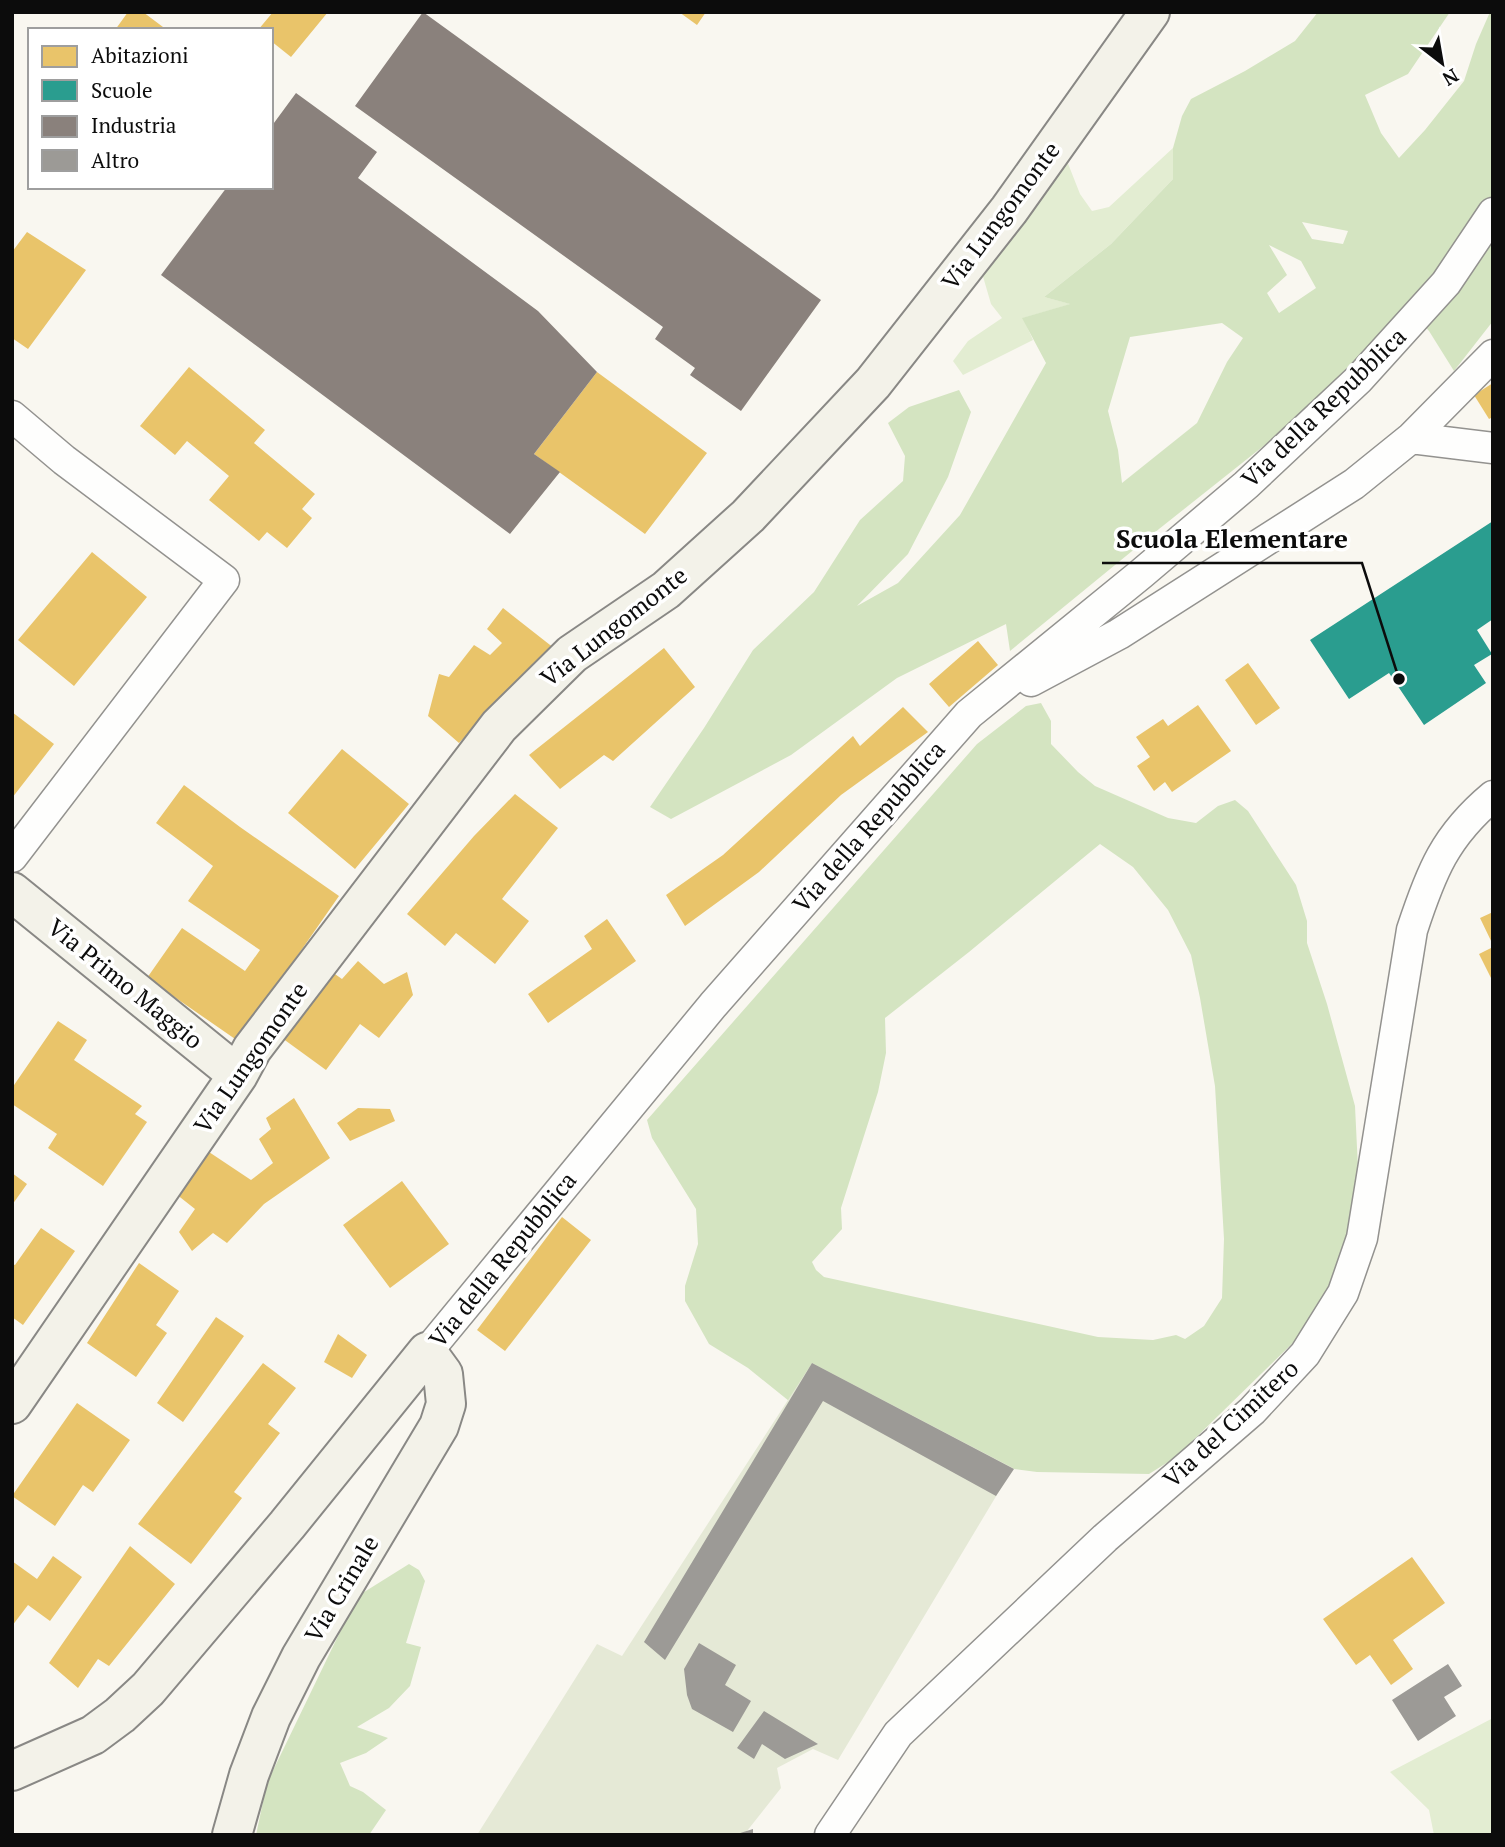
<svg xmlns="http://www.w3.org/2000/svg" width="1505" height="1847" font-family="'PT Serif',serif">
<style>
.green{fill:#e3edd2}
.forest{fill:#d4e4c1;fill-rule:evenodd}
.cemetery{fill:#e5e9d6}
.homes{fill:#e9c46a}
.schools{fill:#2a9d8f}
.industry{fill:#8a817c}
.building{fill:#9c9a96}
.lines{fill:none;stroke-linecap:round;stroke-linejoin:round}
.street-casing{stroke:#93928f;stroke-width:33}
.secondary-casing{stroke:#898885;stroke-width:42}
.street{stroke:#fefefd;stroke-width:30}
.secondary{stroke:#f3f2e9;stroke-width:38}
.labels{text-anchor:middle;stroke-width:7;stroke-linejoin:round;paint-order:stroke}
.street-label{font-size:24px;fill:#0c0c0c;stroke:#fff}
.leader{fill:none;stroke:#0c0c0c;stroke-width:2.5}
.callout-dot{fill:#0c0c0c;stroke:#fff;stroke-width:2.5}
.callout-label{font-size:26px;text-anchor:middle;font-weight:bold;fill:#0c0c0c;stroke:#fff;stroke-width:7;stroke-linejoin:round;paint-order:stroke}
</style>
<rect width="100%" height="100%" fill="#f9f7f0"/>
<path class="green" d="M 1173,148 L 1173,179 L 1111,244 L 1044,297 L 1071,304 L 1023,318 L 1033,340 L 963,375 L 953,361 L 968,341 L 1002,318 L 991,304 L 982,273 L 1067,161 L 1080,194 L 1092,211 L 1109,207 Z
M 1493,1718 L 1493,1835 L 1434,1835 L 1429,1810 L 1390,1772 Z"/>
<path class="forest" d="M 1318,12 L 1450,12 L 1408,74 L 1365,95 L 1381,133 L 1399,158 L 1425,130 L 1464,81 L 1476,44 L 1490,12 L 1493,12 L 1493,321 L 1454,371 L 1429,331 L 1408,308 L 1295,421 L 1159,529 L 1010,651 L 1006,624 L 897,678 L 791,755 L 671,819 L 650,807 L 704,728 L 753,650 L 814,592 L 860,520 L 903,481 L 905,456 L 888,423 L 909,407 L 959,390 L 971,412 L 948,477 L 908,554 L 857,606 L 898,583 L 960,515 L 1046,363 L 1022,318 L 1070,304 L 1044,297 L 1111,244 L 1173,179 L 1173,148 L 1182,116 L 1191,99 L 1245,71 L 1295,41 ZM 1302,222 L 1348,231 L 1343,244 L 1312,239 ZM 1269,245 L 1301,261 L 1316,288 L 1279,313 L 1267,293 L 1287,275 ZM 1222,323 L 1243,338 L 1227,362 L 1197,423 L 1122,483 L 1118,450 L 1108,411 L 1130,337 Z
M 1041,703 L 1051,721 L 1051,744 L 1078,772 L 1095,786 L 1168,818 L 1196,823 L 1218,806 L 1235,800 L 1248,811 L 1296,885 L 1307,921 L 1307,943 L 1327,1004 L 1355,1106 L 1359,1189 L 1334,1287 L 1308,1328 L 1176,1457 L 1149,1474 L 1037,1472 L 1014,1469 L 812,1364 L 789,1401 L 748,1368 L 709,1344 L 685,1301 L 685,1286 L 698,1244 L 696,1209 L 652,1138 L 647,1120 L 977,744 L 1026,706 ZM 1100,844 L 1133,867 L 1168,910 L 1191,955 L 1200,998 L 1215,1086 L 1224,1239 L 1222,1298 L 1204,1326 L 1185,1339 L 1176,1335 L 1153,1340 L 1098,1337 L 824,1277 L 816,1270 L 812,1262 L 842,1229 L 841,1208 L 878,1092 L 886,1053 L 885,1018 L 969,952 Z
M 409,1564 L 419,1570 L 425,1581 L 406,1643 L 421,1647 L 410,1686 L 389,1708 L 357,1727 L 388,1738 L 366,1753 L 340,1763 L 350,1786 L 363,1792 L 386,1810 L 369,1835 L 256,1835 L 267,1783 L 339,1634 L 361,1594 Z"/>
<path class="cemetery" d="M 812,1363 L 1013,1468 L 838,1760 L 813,1749 L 777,1768 L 781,1788 L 747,1831 L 748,1835 L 477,1835 L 597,1644 L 622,1656 Z"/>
<path class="homes" d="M 128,12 L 143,12 L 167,30 L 115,30 Z
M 273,12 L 328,12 L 291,57 L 271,41 L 271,30 L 258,30 Z
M 679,12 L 706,12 L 697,25 Z
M 27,232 L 86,270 L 28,349 L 12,338 L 12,252 Z
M 189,367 L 265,430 L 254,443 L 315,494 L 302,509 L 312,518 L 287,548 L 267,532 L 259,541 L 209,500 L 229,476 L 187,441 L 175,455 L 140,426 Z
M 597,372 L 707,453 L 645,534 L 534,454 Z
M 1493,383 L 1493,417 L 1489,419 L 1474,395 Z
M 92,552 L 147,597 L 74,686 L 18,640 Z
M 503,608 L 559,652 L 533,669 L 459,743 L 428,716 L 439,674 L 449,677 L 474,645 L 490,655 L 502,643 L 487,629 Z
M 978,641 L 998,665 L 949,707 L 929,684 Z
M 664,648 L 695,687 L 613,761 L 604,755 L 560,789 L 529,755 Z
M 1248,663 L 1280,708 L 1256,725 L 1225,680 Z
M 1198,705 L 1231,751 L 1172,792 L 1165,782 L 1154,791 L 1137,766 L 1150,757 L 1136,737 L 1163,719 L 1168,726 Z
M 903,707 L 928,732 L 841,795 L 759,872 L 685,926 L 666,895 L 723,855 L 853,736 L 860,746 Z
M 12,712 L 54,744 L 12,798 Z
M 342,749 L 409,804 L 355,869 L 288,813 Z
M 184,785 L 240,827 L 339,896 L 238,1041 L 147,978 L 182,928 L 245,971 L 260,950 L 188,901 L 213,866 L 156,823 Z
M 515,794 L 558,828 L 502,899 L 529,921 L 495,964 L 456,933 L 445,946 L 407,914 L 474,836 Z
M 1493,912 L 1493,945 L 1480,918 Z
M 607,919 L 636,961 L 548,1023 L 528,994 L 592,949 L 584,936 Z
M 1493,947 L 1493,982 L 1479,954 Z
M 358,961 L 384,984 L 407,972 L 413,995 L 379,1038 L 360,1024 L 326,1070 L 282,1038 L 332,972 L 342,979 Z
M 58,1021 L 87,1040 L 74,1060 L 142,1106 L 135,1114 L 147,1122 L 103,1186 L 48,1148 L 57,1134 L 12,1104 L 12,1088 Z
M 294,1098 L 330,1158 L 264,1204 L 227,1243 L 213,1233 L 192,1251 L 179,1232 L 195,1209 L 176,1194 L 206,1150 L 251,1180 L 273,1163 L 259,1139 L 271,1129 L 266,1118 Z
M 358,1108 L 390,1109 L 395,1121 L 350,1141 L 337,1123 Z
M 12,1173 L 27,1184 L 12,1205 Z
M 402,1181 L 449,1244 L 390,1288 L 343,1225 Z
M 562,1217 L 591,1240 L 505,1351 L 477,1330 Z
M 41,1228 L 75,1251 L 23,1325 L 12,1317 L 12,1264 L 15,1265 Z
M 139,1263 L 179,1291 L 156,1325 L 167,1333 L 136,1377 L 87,1343 Z
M 216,1317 L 244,1336 L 183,1422 L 157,1403 Z
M 338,1334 L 367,1355 L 352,1378 L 324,1362 Z
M 263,1363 L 296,1388 L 268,1424 L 280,1433 L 234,1492 L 242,1498 L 191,1564 L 138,1524 Z
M 77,1403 L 130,1440 L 93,1492 L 83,1485 L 55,1526 L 12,1496 Z
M 130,1546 L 175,1584 L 109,1666 L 98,1659 L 78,1688 L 49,1663 Z
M 53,1556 L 82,1577 L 50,1621 L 28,1605 L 12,1626 L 12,1561 L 37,1579 Z
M 1412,1557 L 1445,1603 L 1393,1640 L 1413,1669 L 1391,1685 L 1370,1655 L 1356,1665 L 1323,1619 Z"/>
<path class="schools" d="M 1493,521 L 1493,619 L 1477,630 L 1492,654 L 1474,665 L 1486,683 L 1424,725 L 1389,673 L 1349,699 L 1310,640 Z"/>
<path class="industry" d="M 423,12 L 821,300 L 741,411 L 690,375 L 695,368 L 655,339 L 663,327 L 355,106 Z
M 296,93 L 377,152 L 358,178 L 538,311 L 597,372 L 534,454 L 560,472 L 510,534 L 161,275 L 227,187 L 271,187 L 271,127 Z"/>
<path class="building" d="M 812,1363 L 1014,1469 L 996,1496 L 823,1401 L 665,1660 L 644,1642 Z
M 699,1643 L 736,1665 L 725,1685 L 751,1701 L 733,1732 L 692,1709 L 687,1695 L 684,1669 Z
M 1448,1664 L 1462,1686 L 1444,1697 L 1456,1716 L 1418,1741 L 1392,1700 Z
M 764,1711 L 818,1744 L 785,1759 L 762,1744 L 754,1759 L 737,1748 Z
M 753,1829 L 753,1835 L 738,1835 L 737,1834 Z"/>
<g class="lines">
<g class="street-casing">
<path id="street" d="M 12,416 L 64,460 L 224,580 L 12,857
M 1411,438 L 1493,448
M 1031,681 L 1119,634 L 1354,484 L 1411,438 L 1493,355
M 427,1352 L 713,1005 L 969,714 L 1141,574 L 1246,485 L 1359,379 L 1446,283 L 1493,213
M 830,1835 L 898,1734 L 1105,1538 L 1252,1411 L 1305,1354 L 1343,1293 L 1362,1238 L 1412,930 C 1431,872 1445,836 1493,796"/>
</g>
<g class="secondary-casing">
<path id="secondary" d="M 12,892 L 238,1075
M 12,1404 L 238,1075 L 252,1049 L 499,726 L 572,654 L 666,590 L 748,516 L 873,383 L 1009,210 L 1150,12
M 12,1771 L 93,1735 L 120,1715 L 148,1689 L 287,1525 L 427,1352 L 443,1374 L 446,1404 L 439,1426 L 301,1657 L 271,1717 L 249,1775 L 232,1835"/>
</g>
<use href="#street" class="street"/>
<use href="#secondary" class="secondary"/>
</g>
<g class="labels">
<g class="street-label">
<text transform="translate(1001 216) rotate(-53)" y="8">Via Lungomonte</text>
<text transform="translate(1324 408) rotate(-44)" y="8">Via della Repubblica</text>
<text transform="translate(614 627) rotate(-38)" y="8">Via Lungomonte</text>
<text transform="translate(869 827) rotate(-49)" y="8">Via della Repubblica</text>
<text transform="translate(125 984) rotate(39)" y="8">Via Primo Maggio</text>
<text transform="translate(251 1058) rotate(-55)" y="8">Via Lungomonte</text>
<text transform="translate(503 1260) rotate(-51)" y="8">Via della Repubblica</text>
<text transform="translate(1231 1424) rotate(-43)" y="8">Via del Cimitero</text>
<text transform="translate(342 1589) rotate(-59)" y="8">Via Crinale</text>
</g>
</g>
<path class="leader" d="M1399 679L1362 563H1102"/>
<circle class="callout-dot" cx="1399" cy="679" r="7"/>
<g class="callout-label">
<text x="1232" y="548">Scuola Elementare</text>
</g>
<rect width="1505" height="1847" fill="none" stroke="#0c0c0c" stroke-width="28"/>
<rect x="28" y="28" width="245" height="161" fill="#ffffff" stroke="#9e9e9e" stroke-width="2"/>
<rect x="42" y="46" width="35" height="21" fill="#e9c46a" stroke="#9e9e9e" stroke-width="2"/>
<text x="91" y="63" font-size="21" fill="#0c0c0c">Abitazioni</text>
<rect x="42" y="80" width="35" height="21" fill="#2a9d8f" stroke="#9e9e9e" stroke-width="2"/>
<text x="91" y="98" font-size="21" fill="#0c0c0c">Scuole</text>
<rect x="42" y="116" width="35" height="21" fill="#8a817c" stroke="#9e9e9e" stroke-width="2"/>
<text x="91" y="133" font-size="21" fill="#0c0c0c">Industria</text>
<rect x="42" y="150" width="35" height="21" fill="#9c9a96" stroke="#9e9e9e" stroke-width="2"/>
<text x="91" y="168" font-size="21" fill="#0c0c0c">Altro</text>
<g transform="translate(1442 63) rotate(149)" stroke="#ffffff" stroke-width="5" paint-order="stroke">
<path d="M0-5L12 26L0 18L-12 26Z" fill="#0c0c0c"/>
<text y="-10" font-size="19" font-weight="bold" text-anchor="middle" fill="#0c0c0c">N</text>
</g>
</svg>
